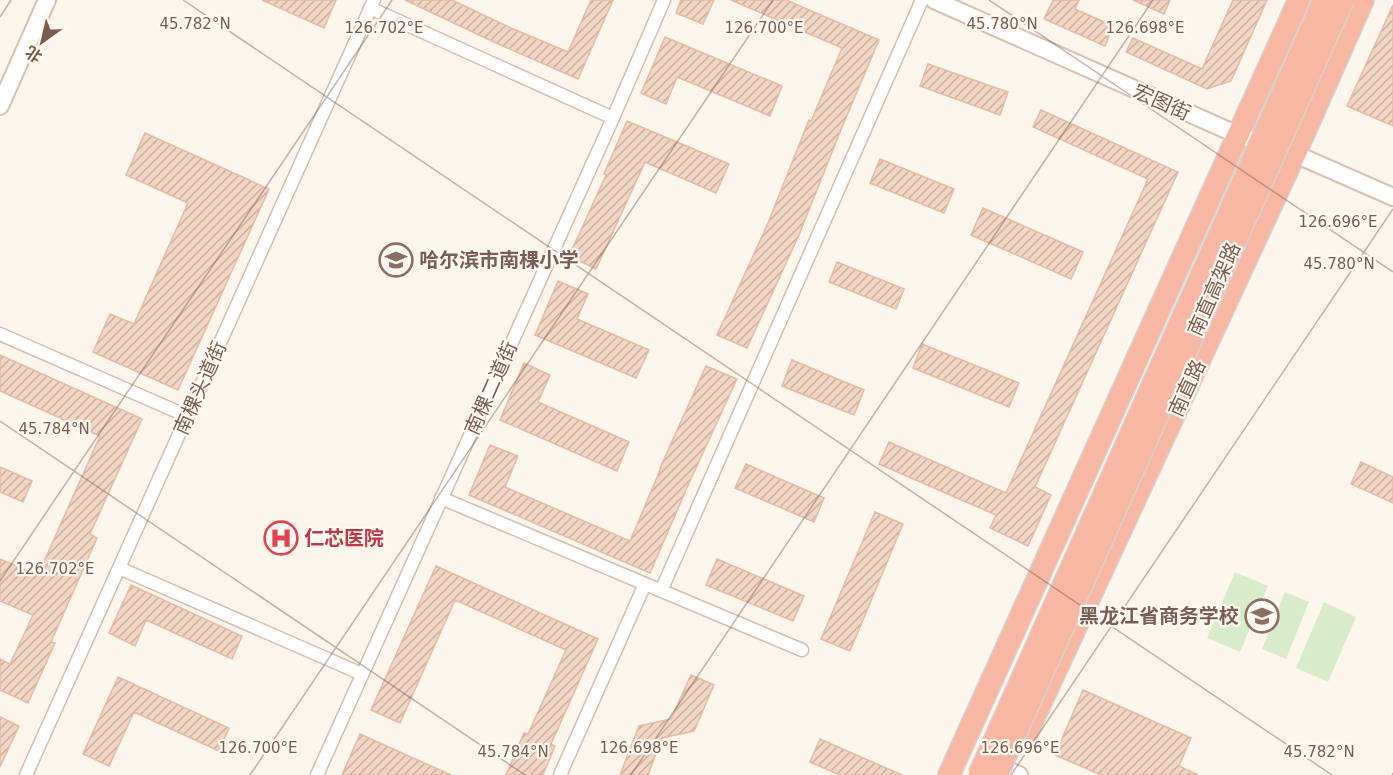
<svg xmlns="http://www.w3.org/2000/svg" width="1393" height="775" font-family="'DejaVu Sans','Noto Sans SC',sans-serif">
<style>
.garden{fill:#d8ecc9}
.building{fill:url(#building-hatch);stroke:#e6bba3;stroke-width:1.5}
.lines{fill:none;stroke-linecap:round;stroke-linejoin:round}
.street-casing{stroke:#d1beb0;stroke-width:15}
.secondary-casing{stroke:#d6c0b0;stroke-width:20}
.highway-casing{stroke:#dad1cd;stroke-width:24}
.street{stroke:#fff;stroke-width:12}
.secondary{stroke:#fff;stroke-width:16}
.highway{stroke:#f7b7a3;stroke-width:21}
.highway-bridge-casing{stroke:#dad1cd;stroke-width:24;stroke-linecap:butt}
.highway-bridge{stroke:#f7b7a3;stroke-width:21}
.ticks{fill:none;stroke:#7a5c4d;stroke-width:1.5;stroke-opacity:0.45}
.labels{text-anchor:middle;stroke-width:4.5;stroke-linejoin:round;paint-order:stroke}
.street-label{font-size:20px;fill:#7a5c4d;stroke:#fffaf3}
.education-label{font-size:20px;font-weight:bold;fill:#785e54;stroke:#fffaf3;text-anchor:start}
.health-label{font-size:20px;font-weight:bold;fill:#be3a42;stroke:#fffaf3;text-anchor:start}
.ticks-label{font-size:15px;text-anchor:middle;fill:#7a5c4d;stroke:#fffaf3;stroke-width:4.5;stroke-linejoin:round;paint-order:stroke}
</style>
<defs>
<pattern id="building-hatch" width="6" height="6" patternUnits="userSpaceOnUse" patternTransform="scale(1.5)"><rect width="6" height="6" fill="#f3d5c3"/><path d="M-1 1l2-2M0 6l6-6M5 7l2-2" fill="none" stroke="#cab0a1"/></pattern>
</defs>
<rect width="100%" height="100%" fill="#fdf6ec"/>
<path class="garden" d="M 1235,572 L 1268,586 L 1240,652 L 1207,638 Z
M 1285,592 L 1309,602 L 1286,659 L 1262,649 Z
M 1324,602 L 1356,617 L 1328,682 L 1296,668 Z"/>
<path class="building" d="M 262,0 L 336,0 L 324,28 Z
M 405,0 L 452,0 L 511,28 L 568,52 L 591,0 L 613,0 L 578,79 L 496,43 Z
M 681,0 L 714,0 L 703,24 L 676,13 Z
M 731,0 L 786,0 L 879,40 L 840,132 L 799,235 L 747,348 L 717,335 L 768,223 L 809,120 L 811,121 L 842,48 Z
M 1053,0 L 1079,0 L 1075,9 L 1113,26 L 1105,46 L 1044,19 Z
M 1133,0 L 1170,0 L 1164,14 Z
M 1233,0 L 1267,0 L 1231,81 L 1207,89 L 1126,52 L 1133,38 L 1202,69 Z
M 1393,5 L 1393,126 L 1347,106 Z
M 665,37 L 782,86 L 770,116 L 677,77 L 666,104 L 641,93 Z
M 928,64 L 1008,92 L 1000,115 L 920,86 Z
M 1041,110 L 1178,172 L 1035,487 L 1051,495 L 1028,546 L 990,528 L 996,515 L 879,464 L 889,442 L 1006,493 L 1148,179 L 1033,127 Z
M 627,121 L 729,164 L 716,193 L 645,162 L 596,269 L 569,256 L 606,175 L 604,174 Z
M 145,133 L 269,189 L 178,390 L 93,352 L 110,314 L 134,324 L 188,203 L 126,175 Z
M 880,159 L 954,189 L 944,213 L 870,183 Z
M 983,208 L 1083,252 L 1071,279 L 971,235 Z
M 837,262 L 904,289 L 896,309 L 829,282 Z
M 558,281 L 588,294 L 577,319 L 649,350 L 636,378 L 535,335 Z
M 922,344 L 1019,383 L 1009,407 L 913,368 Z
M 0,355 L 142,419 L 90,534 L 97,538 L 51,642 L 55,643 L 28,703 L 0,690 L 0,659 L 10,664 L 33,615 L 0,601 L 0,559 L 38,575 L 100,436 L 0,391 Z
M 792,360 L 864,390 L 854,415 L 782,386 Z
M 524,363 L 550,375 L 538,402 L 629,442 L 617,471 L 500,420 Z
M 706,366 L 737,379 L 690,481 L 650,573 L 469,495 L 490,445 L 518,456 L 505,487 L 630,541 L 661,468 L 660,468 Z
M 1361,462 L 1393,477 L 1393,503 L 1351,484 Z
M 746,464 L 824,498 L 814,522 L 735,488 Z
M 0,467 L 32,481 L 23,502 L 0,492 Z
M 875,512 L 903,524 L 850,651 L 821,639 Z
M 717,559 L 804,596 L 793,621 L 706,585 Z
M 436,566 L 598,639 L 551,744 L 555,746 L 543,775 L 506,775 L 524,733 L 528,734 L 566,650 L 455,600 L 400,723 L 371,710 Z
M 131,585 L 242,636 L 232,659 L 146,620 L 135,646 L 109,633 Z
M 691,675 L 714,685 L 694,731 L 662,738 L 648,775 L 620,775 L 639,726 L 671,719 Z
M 118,677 L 229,728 L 219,751 L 134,712 L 109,766 L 83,754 Z
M 1083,690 L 1191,738 L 1179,766 L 1198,775 L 1101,775 L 1055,755 Z
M 0,717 L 19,726 L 0,767 Z
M 360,734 L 451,775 L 342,775 Z
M 820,739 L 902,775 L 840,775 L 810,762 Z"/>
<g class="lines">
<g class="street-casing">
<path id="street" d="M 370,8 L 613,118
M 0,334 L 187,416
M 441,498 L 802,650
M 119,568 L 362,674
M 661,591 L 922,0
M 26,775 L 374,0
M 317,775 L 613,118 L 664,0
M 560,775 L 645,584"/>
</g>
<g class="secondary-casing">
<path id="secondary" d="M 934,0 L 1238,135 L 1295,154 L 1393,197
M 0,106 L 47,0
M 1009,771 L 1019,775"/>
</g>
<g class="highway-casing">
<path id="highway" d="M 1024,739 L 1295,154 L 1363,0
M 949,775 L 1299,0"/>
</g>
<use href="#street" class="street"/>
<use href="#secondary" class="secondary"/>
<use href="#highway" class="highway"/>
<g class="highway-bridge-casing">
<path id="highway-bridge" d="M 979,775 L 1324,0
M 997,775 L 1343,0"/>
</g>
<use href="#highway-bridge" class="highway-bridge"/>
</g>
<path class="ticks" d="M 183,0 L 1332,775M 989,0 L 1393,272M 0,17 L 11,0M 0,421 L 525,775M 0,581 L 392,0M 250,775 L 773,0M 631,775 L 1153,0M 1011,775 L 1393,209M 1392,775 L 1393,773"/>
<defs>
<g id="school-ring" transform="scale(1.725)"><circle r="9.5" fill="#fffaf3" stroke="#8d6e63" stroke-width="1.5"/><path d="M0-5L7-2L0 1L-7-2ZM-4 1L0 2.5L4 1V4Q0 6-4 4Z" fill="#8d6e63"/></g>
<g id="hospital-ring" transform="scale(1.725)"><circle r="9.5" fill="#fffaf3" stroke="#e0444e" stroke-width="1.5"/><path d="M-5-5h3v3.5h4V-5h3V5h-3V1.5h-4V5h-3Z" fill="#e0444e"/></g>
</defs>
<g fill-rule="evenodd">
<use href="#school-ring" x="396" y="260"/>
<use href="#hospital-ring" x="281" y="538"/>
<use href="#school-ring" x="1262" y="616"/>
</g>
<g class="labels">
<g class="street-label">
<text transform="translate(1162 102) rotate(24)" y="7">宏图街</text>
<text transform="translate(1214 289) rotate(-66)" y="7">南直高架路</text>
<text transform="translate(200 388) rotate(-66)" y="7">南棵头道街</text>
<text transform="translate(491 388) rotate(-66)" y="7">南棵二道街</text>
<text transform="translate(1187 388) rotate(-65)" y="7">南直路</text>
</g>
<g class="education-label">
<text x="419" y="267">哈尔滨市南棵小学</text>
<text x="1239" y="623" text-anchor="end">黑龙江省商务学校</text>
</g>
<g class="health-label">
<text x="304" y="545">仁芯医院</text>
</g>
</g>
<g class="ticks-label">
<text x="195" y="29">45.782°N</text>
<text x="1002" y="29">45.780°N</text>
<text x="384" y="33">126.702°E</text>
<text x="764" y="33">126.700°E</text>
<text x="1145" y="33">126.698°E</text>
<text x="1338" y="227">126.696°E</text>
<text x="1339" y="269">45.780°N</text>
<text x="54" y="434">45.784°N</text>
<text x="55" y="574">126.702°E</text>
<text x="258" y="753">126.700°E</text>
<text x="639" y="753">126.698°E</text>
<text x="1020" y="753">126.696°E</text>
<text x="513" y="757">45.784°N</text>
<text x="1319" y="757">45.782°N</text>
</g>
<g transform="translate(42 42) rotate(214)" stroke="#fffaf3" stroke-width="4.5" paint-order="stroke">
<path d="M0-4.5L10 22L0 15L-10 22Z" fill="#7a5c4d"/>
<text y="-9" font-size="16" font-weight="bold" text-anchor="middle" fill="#7a5c4d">北</text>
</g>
</svg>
